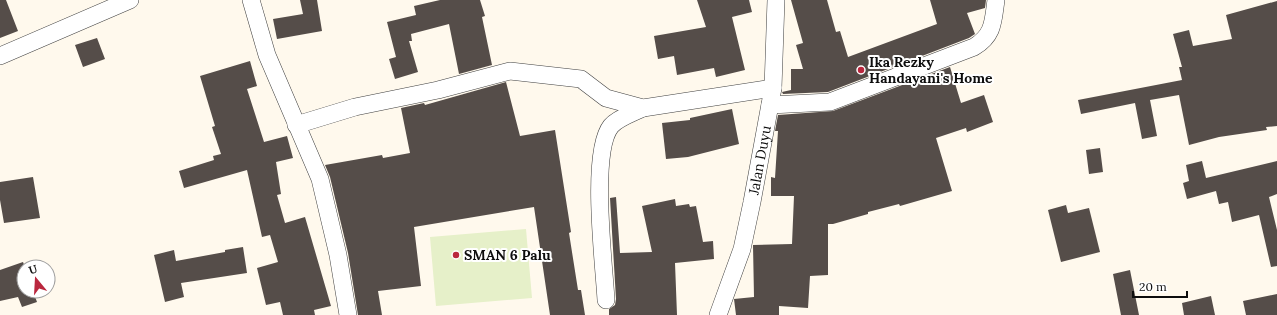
<svg xmlns="http://www.w3.org/2000/svg" width="1277" height="315" font-family="Lora,serif">
<style>
.pitch{fill:#e6f0c9}
.building{fill:#554d49}
.lines{fill:none;stroke-linecap:round;stroke-linejoin:round}
.minor-casing{stroke:#404040;stroke-width:18}
.minor{stroke:#fff;stroke-width:17}
.poi-dot{fill:#ba273e;stroke:#fff;stroke-width:1.5}
.labels{text-anchor:middle;stroke-width:4;stroke-linejoin:round;paint-order:stroke}
.poi-label{font-size:14px;font-weight:bold;fill:#0d0d0d;stroke:#fff;text-anchor:start}
.street-label{font-size:14px;fill:#0d0d0d;stroke:#fff}
</style>
<rect width="100%" height="100%" fill="#fff9ed"/>
<path class="pitch" d="M 526,229 L 532,298 L 436,306 L 430,237 Z"/>
<path class="building" d="M 0,0 L 6,0 L 18,31 L 0,38 Z
M 300,0 L 317,0 L 322,31 L 277,39 L 273,19 L 303,14 Z
M 440,0 L 480,0 L 485,16 L 482,17 L 492,65 L 459,74 L 449,24 L 411,34 L 412,41 L 409,41 L 418,72 L 395,79 L 389,59 L 396,57 L 387,22 L 416,15 L 414,6 Z
M 697,0 L 749,0 L 752,12 L 732,17 L 745,70 L 716,77 L 714,68 L 677,75 L 674,56 L 658,59 L 654,36 L 706,27 Z
M 791,0 L 827,0 L 836,32 L 840,31 L 848,57 L 937,24 L 930,0 L 986,0 L 985,8 L 967,13 L 975,34 L 969,38 L 828,92 L 783,94 L 782,92 L 791,90 L 791,69 L 803,69 L 796,45 L 803,43 Z
M 1277,1 L 1277,126 L 1266,127 L 1267,130 L 1219,137 L 1189,145 L 1179,95 L 1150,100 L 1157,136 L 1142,139 L 1135,103 L 1081,114 L 1078,100 L 1182,80 L 1179,67 L 1182,67 L 1173,34 L 1189,30 L 1193,46 L 1232,39 L 1226,15 Z
M 97,38 L 105,59 L 83,67 L 75,45 Z
M 250,61 L 257,86 L 247,89 L 264,142 L 287,136 L 293,158 L 276,162 L 281,194 L 277,195 L 285,223 L 305,217 L 331,306 L 314,310 L 315,315 L 283,315 L 280,302 L 266,305 L 257,268 L 278,262 L 270,235 L 262,237 L 247,170 L 184,188 L 179,171 L 214,160 L 213,156 L 221,154 L 212,127 L 215,126 L 200,76 Z
M 950,67 L 961,103 L 984,95 L 993,122 L 967,132 L 966,128 L 936,138 L 952,191 L 900,206 L 899,204 L 868,212 L 868,214 L 833,224 L 828,224 L 828,275 L 810,276 L 808,308 L 779,306 L 779,315 L 736,315 L 734,299 L 754,297 L 753,245 L 792,244 L 794,196 L 771,196 L 771,177 L 775,178 L 778,131 L 775,131 L 778,115 L 833,111 Z
M 506,82 L 520,136 L 555,130 L 571,232 L 569,233 L 578,290 L 581,290 L 585,315 L 550,315 L 534,207 L 414,227 L 421,286 L 378,291 L 382,315 L 358,315 L 348,253 L 330,177 L 325,165 L 382,155 L 383,158 L 410,153 L 401,108 L 424,103 L 425,105 Z
M 732,109 L 739,144 L 688,157 L 666,159 L 662,123 L 690,120 L 690,118 Z
M 1100,148 L 1103,172 L 1089,174 L 1086,150 Z
M 1202,161 L 1206,178 L 1277,161 L 1277,194 L 1269,197 L 1277,230 L 1277,266 L 1271,267 L 1259,215 L 1232,222 L 1228,202 L 1219,204 L 1216,191 L 1187,199 L 1183,183 L 1189,181 L 1186,165 Z
M 33,177 L 40,218 L 4,223 L 0,200 L 0,182 Z
M 616,197 L 620,253 L 652,252 L 642,206 L 675,199 L 676,206 L 689,204 L 690,207 L 696,206 L 703,242 L 713,241 L 714,259 L 675,263 L 677,315 L 609,315 L 609,309 L 615,305 L 616,299 L 610,198 Z
M 1066,205 L 1068,213 L 1089,208 L 1100,252 L 1061,262 L 1048,210 Z
M 243,247 L 247,273 L 181,283 L 184,297 L 165,302 L 154,255 L 174,250 L 176,261 L 225,252 L 225,250 Z
M 23,262 L 25,267 L 24,291 L 33,291 L 37,302 L 22,307 L 18,297 L 0,301 L 0,270 Z
M 1130,270 L 1139,315 L 1121,315 L 1113,274 Z
M 1277,294 L 1277,315 L 1246,315 L 1243,301 Z
M 1211,296 L 1215,315 L 1184,315 L 1182,303 Z"/>
<g class="lines">
<g class="minor-casing">
<g id="minor">
<path d="M 251,0 L 267,55 L 320,179 L 338,255 L 348,315"/>
<path d="M 0,56 L 130,0"/>
<path d="M 770,105 L 830,102 L 974,47 C 994,35 993,21 996,0"/>
<path d="M 296,125 L 355,107 L 438,90 L 510,71 L 581,79 L 606,98 L 643,108 L 773,88"/>
<path d="M 606,300 C 604,264 590,152 611,126 C 618,118 633,113 643,108"/>
<path id="s1" d="M 718,315 L 742,249 L 752,202 L 773,88 L 776,0"/>
</g>
</g>
<use href="#minor" class="minor"/>
</g>
<g class="poi-dot">
<circle cx="861" cy="70" r="4"/>
<circle cx="456" cy="255" r="4"/>
</g>
<g class="labels">
<g class="poi-label">
<text x="869" y="67">Ika Rezky<tspan x="869" dy="16">Handayani's Home</tspan></text>
<text x="464" y="260">SMAN 6 Palu</text>
</g>
<g class="street-label">
<text dy="5" stroke="none"><textPath href="#s1" startOffset="161">Jalan Duyu</textPath></text>
</g>
</g>
<g transform="translate(36 279) rotate(342)"><circle r="19" fill="#ffffff" stroke="#9e9e9e"/>
<path d="M0-3L7 15L0 10L-7 15Z" fill="#ba273e"/>
<text y="-6" font-size="11" font-weight="bold" text-anchor="middle" fill="#0d0d0d">U</text>
</g>
<path d="M1133 291v6h54v-6" fill="none" stroke="#0d0d0d" stroke-width="2"/>
<text x="1139" y="291" font-size="12" fill="#0d0d0d" stroke="#ffffff" stroke-width="3" paint-order="stroke">20 m</text>
</svg>
